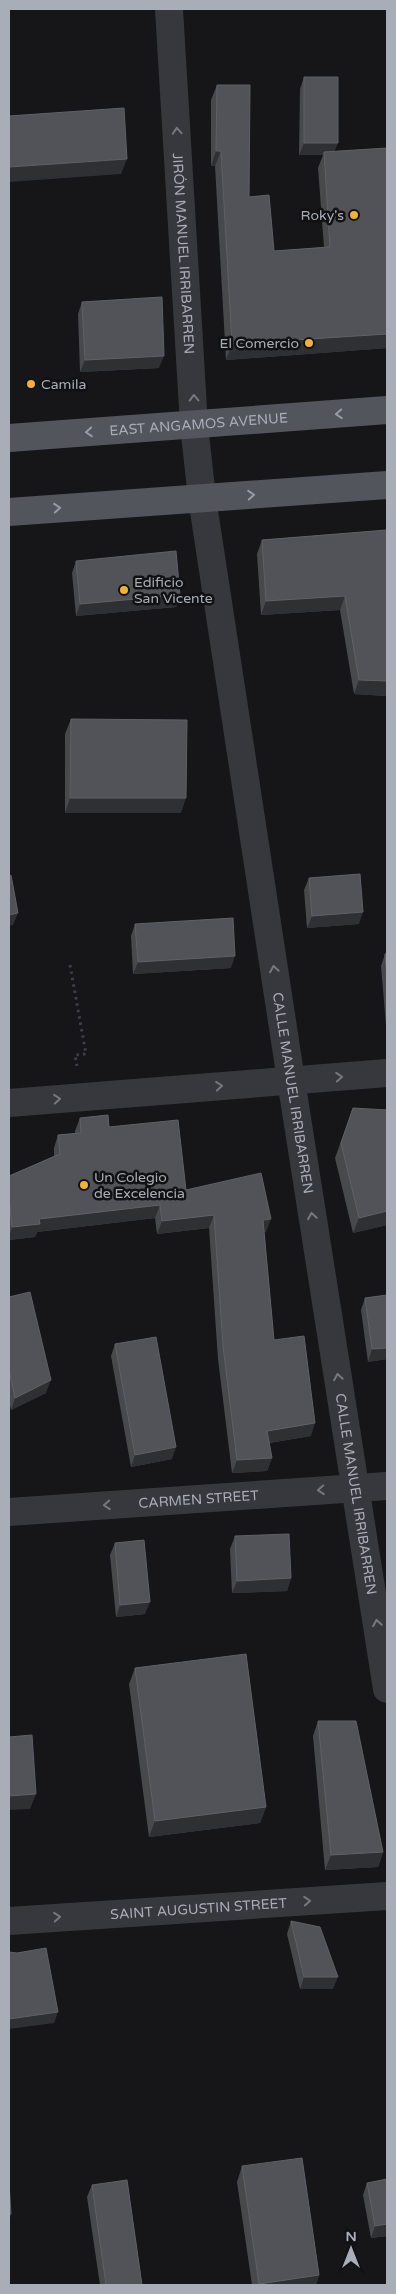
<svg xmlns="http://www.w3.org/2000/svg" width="396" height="2294" font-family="'Varela Round',sans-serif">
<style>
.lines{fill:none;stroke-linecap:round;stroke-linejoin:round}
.path{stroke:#3d3f44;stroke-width:3;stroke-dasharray:2.5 4;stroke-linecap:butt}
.street{stroke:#37383d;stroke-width:28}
.primary{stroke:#53555c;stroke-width:28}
.wall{fill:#47494d}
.shaded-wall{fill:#2f3033}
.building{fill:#525359;stroke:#5f6168}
.oneway{stroke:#757881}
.oneway2{stroke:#979ba6}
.poi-dot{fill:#f2b134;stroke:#111113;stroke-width:2}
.labels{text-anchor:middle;stroke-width:5;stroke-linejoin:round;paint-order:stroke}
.poi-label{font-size:14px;fill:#a8adb8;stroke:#111113;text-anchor:start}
.street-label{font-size:14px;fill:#a8adb8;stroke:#111113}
</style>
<rect width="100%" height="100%" fill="#161618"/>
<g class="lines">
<path class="path" d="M 70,965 L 86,1054 L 75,1055 L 77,1066"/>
<g class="street">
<path id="s1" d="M 169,9 L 194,425 L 202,498 L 291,1080 L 387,1689"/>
<path d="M 9,1103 L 387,1073"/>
<path id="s2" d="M 9,1512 L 387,1486"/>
<path id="s3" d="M 9,1921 L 387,1896"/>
</g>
<g class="primary">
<path id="s4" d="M 9,438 L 387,410"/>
<path d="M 9,512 L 387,485"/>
</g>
</g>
<path class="wall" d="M 304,77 L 334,151 L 387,348 L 226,360 L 215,166 L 211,166 L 211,100 L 217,85 L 249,197 L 274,251 L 324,247 L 318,168 L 323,155 L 299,155 L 300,89 Z
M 82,302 L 159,368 L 80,372 L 78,314 Z
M 387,530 L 387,696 L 354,694 L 340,610 L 261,615 L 257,554 L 262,540 Z
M 76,561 L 180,595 L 176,607 L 76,616 L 72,573 Z
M 71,719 L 181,813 L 65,813 L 65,734 Z
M 309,878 L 359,924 L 307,928 L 304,890 Z
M 135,924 L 231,968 L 133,974 L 131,936 Z
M 387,953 L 387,1037 L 381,966 L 385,954 Z
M 353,1108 L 387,1225 L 353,1233 L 335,1158 Z
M 80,1118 L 109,1127 L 186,1190 L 266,1232 L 264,1232 L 274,1340 L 311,1436 L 269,1443 L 272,1458 L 267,1471 L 232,1473 L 218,1359 L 209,1228 L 157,1234 L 155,1218 L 37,1232 L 35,1237 L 9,1240 L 9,1176 L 54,1156 L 54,1148 L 58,1135 L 75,1133 L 75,1131 Z
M 387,1295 L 387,1359 L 368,1362 L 361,1310 L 365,1298 Z
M 9,1297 L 46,1393 L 11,1410 L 9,1401 Z
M 115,1344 L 172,1459 L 131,1467 L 111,1356 Z
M 235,1536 L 291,1578 L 287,1591 L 232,1593 L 230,1549 Z
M 115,1543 L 145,1614 L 116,1617 L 110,1555 Z
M 135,1668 L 266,1807 L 260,1823 L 149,1837 L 129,1684 Z
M 318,1721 L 383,1852 L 378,1867 L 325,1870 L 313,1736 Z
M 291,1921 L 333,1989 L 300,1989 L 287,1934 Z
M 242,2166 L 319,2275 L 316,2285 L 252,2285 L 237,2182 Z
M 367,2183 L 387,2236 L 371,2238 L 363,2195 Z
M 92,2185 L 142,2285 L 100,2285 L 87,2197 Z"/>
<path class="shaded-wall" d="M 304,143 L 338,143 L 333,155 L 324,152 L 323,155 L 299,155 Z
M 216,151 L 221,151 L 215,166 L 211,166 Z
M 127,159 L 121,174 L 9,182 L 9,167 Z
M 387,334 L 387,348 L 226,360 L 232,344 Z
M 164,356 L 159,368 L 80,372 L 85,360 Z
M 180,595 L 176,607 L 76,616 L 80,604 Z
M 345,596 L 340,610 L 261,615 L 266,601 Z
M 359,680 L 387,681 L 387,696 L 354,694 Z
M 70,798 L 186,798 L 181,813 L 65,813 Z
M 363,912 L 359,924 L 307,928 L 312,916 Z
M 18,913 L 13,925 L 9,926 L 9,915 Z
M 235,956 L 231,968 L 133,974 L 138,962 Z
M 160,1205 L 155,1218 L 37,1232 L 35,1237 L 9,1240 L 9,1236 L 12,1227 L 39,1219 Z
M 387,1211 L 387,1225 L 353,1233 L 359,1218 Z
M 214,1215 L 209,1228 L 157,1234 L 162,1221 Z
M 271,1219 L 266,1232 L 258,1234 L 263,1220 Z
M 387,1348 L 387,1359 L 368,1362 L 372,1349 Z
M 51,1380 L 46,1393 L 11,1410 L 15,1398 Z
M 315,1423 L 311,1436 L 262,1444 L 267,1431 Z
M 176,1447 L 172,1459 L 131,1467 L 135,1455 Z
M 272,1458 L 267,1471 L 232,1473 L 237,1460 Z
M 291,1578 L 287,1591 L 232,1593 L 237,1581 Z
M 150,1602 L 145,1614 L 116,1617 L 120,1605 Z
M 36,1794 L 30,1809 L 9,1810 L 9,1796 Z
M 266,1807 L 260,1823 L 149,1837 L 155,1821 Z
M 383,1852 L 378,1867 L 325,1870 L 331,1855 Z
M 304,1977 L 338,1977 L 333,1989 L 300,1989 Z
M 58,2012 L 54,2023 L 9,2029 L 9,2019 Z
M 11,2214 L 9,2222 L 9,2215 Z
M 387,2224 L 387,2236 L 371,2238 L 375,2226 Z
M 319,2275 L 316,2285 L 259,2285 L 259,2284 Z"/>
<path class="building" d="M 304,77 L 338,77 L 338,143 L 304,143 Z
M 217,85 L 250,85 L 249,197 L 269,195 L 274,251 L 330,247 L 324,152 L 387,148 L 387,334 L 232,344 L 221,151 L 216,151 Z
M 124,108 L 127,159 L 9,167 L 9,116 Z
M 162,297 L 164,356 L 85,360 L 82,302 Z
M 387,530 L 387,681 L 359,680 L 345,596 L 266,601 L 262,540 Z
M 176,551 L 180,595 L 80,604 L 76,561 Z
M 71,719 L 187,720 L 186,798 L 70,798 Z
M 360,874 L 363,912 L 312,916 L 309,878 Z
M 11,875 L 18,913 L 9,915 L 9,876 Z
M 233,918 L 235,956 L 138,962 L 135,924 Z
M 387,953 L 387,976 L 385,954 Z
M 353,1108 L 387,1110 L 387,1211 L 359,1218 L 341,1143 Z
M 108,1115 L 109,1127 L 178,1120 L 186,1190 L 261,1173 L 271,1219 L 263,1220 L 274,1340 L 304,1336 L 315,1423 L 267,1431 L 272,1458 L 237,1460 L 223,1346 L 214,1215 L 162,1221 L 160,1205 L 39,1219 L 40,1224 L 12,1227 L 9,1196 L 9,1176 L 60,1154 L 58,1135 L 81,1133 L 80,1118 Z
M 30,1292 L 51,1380 L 15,1398 L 9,1369 L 9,1297 Z
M 387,1295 L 387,1348 L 372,1349 L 365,1298 Z
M 156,1337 L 176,1447 L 135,1455 L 115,1344 Z
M 289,1534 L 291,1578 L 237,1581 L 235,1536 Z
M 144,1540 L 150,1602 L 120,1605 L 115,1543 Z
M 246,1654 L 266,1807 L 155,1821 L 135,1668 Z
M 318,1721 L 356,1721 L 383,1852 L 331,1855 Z
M 32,1735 L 36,1794 L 9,1796 L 9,1737 Z
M 291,1921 L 320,1927 L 338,1977 L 304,1977 Z
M 46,1948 L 58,2012 L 9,2019 L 9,1952 L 17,1953 Z
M 302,2158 L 319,2275 L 259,2284 L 242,2166 Z
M 387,2179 L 387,2224 L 375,2226 L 367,2183 Z
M 127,2180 L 142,2285 L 106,2285 L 92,2185 Z
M 9,2182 L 11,2214 L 9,2215 Z"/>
<defs><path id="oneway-chevron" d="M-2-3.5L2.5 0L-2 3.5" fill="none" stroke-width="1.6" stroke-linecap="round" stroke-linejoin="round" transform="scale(1.25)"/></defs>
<g class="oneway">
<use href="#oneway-chevron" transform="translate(177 131) rotate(-94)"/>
<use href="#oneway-chevron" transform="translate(194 398) rotate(-92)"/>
<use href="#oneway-chevron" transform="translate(274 969) rotate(-99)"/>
<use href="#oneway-chevron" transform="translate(339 1077) rotate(-4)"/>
<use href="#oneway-chevron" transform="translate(219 1086) rotate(-5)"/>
<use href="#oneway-chevron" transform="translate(57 1099) rotate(-5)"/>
<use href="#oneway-chevron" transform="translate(312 1216) rotate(-99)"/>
<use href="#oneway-chevron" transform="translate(338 1377) rotate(-99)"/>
<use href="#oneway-chevron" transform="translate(321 1490) rotate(176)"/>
<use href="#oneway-chevron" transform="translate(107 1505) rotate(176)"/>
<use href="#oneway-chevron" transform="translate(377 1623) rotate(-99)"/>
<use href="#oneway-chevron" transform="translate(307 1901) rotate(-4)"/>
<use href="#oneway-chevron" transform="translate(57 1917) rotate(-4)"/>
</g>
<g class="oneway2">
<use href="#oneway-chevron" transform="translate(339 414) rotate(176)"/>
<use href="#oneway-chevron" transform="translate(89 432) rotate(176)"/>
<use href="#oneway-chevron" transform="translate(251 495) rotate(-4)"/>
<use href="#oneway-chevron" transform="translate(57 508) rotate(-4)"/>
</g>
<g class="poi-dot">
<circle cx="354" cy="215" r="5"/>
<circle cx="309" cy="343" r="5"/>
<circle cx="31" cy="384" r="5"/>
<circle cx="124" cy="590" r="5"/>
<circle cx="84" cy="1185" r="5"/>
</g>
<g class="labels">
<g class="poi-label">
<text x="344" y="220" text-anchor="end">Roky's</text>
<text x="299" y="348" text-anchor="end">El Comercio</text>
<text x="41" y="389">Camila</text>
<text x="134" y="587">Edificio<tspan x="134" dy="16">San Vicente</tspan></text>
<text x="94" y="1182">Un Colegio<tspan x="94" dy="16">de Excelencia</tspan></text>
</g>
<g class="street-label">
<text dy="5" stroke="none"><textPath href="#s1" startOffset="245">JIRÓN MANUEL IRRIBARREN</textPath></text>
<text dy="5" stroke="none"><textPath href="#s4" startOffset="190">EAST ANGAMOS AVENUE</textPath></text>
<text dy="5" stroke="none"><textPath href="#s1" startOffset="1092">CALLE MANUEL IRRIBARREN</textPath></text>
<text dy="5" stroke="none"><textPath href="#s1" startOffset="1498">CALLE MANUEL IRRIBARREN</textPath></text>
<text dy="5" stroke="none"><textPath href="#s2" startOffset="190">CARMEN STREET</textPath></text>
<text dy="5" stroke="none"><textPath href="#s3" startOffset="190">SAINT AUGUSTIN STREET</textPath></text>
</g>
</g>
<rect width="396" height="2294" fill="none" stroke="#a8adb8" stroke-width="20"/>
<g transform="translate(351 2249)" stroke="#111113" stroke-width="4" paint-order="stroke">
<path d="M0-4L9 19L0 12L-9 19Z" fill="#a8adb8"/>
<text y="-8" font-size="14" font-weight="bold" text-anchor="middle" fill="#a8adb8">N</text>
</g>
</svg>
